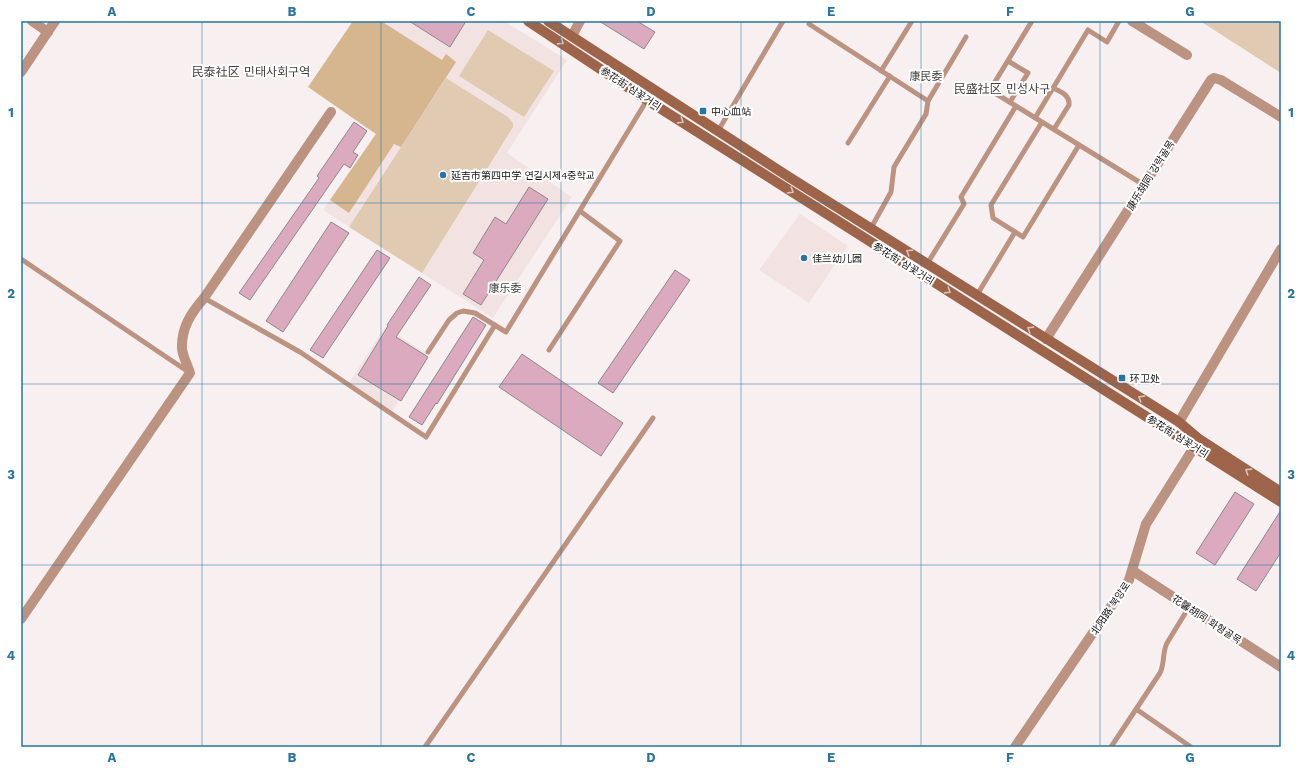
<svg xmlns="http://www.w3.org/2000/svg" width="1302" height="768" font-family="'Work Sans','Noto Sans SC','Noto Sans KR',sans-serif">
<style>
.built{fill:#f3e2e2}
.green{fill:#e0cbb2}
.forest{fill:#d6b68f}
.building{fill:#dbaabf;stroke:#8e888a}
.lines{fill:none;stroke-linecap:round;stroke-linejoin:round}
.service{stroke:#bb9380;stroke-width:5}
.minor{stroke:#bb9380;stroke-width:10}
.tertiary{stroke:#bb9380;stroke-width:10}
.secondary{stroke:#9d6449;stroke-width:10}
.oneway{stroke:#d8c1b6}
.grid{fill:none;stroke:#2575a6;stroke-width:1;stroke-opacity:0.55}
.poi-dot{fill:#2575a6;stroke:#fff;stroke-width:1.5}
.labels{text-anchor:middle;stroke-width:4;stroke-linejoin:round;paint-order:stroke}
.street-label{font-size:10px;fill:#151212;stroke:#fff}
.poi-label{font-size:10px;fill:#151212;stroke:#fff;text-anchor:start}
.neighbourhood-label{font-size:11px;fill:#474141;stroke:#fff}
.quarter-label{font-size:12px;fill:#474141;stroke:#fff}
.neatline{fill:none;stroke:#2575a6;stroke-width:1.5}
.grid-label{font-size:13px;text-anchor:middle;font-weight:bold;fill:#2575a6}
</style>
<rect width="100%" height="100%" fill="#f8f0f0"/>
<path class="built" d="M 353,21 L 504,21 L 567,60 L 507,153 L 572,197 L 493,318 L 323,210 L 376,134 L 308,87 Z
M 800,214 L 848,246 L 809,303 L 759,270 Z
M 385,327 L 427,354 L 392,412 L 349,383 Z"/>
<path class="green" d="M 1200,21 L 1281,21 L 1281,73 Z
M 488,30 L 554,71 L 524,117 L 459,76 Z
M 446,78 L 508,117 L 513,123 L 513,127 L 422,273 L 349,227 Z"/>
<path class="forest" d="M 353,21 L 381,21 L 442,60 L 446,54 L 456,62 L 401,147 L 394,144 L 349,213 L 330,200 L 376,134 L 308,87 Z"/>
<path class="building" d="M 409,21 L 466,21 L 450,47 Z
M 599,21 L 637,21 L 655,32 L 644,49 Z
M 354,122 L 367,131 L 353,152 L 358,155 L 350,168 L 344,164 L 250,300 L 239,293 L 319,178 L 317,176 Z
M 529,187 L 548,199 L 481,305 L 463,294 L 484,260 L 473,253 L 495,217 L 506,224 Z
M 331,222 L 349,233 L 283,332 L 266,321 Z
M 377,250 L 390,258 L 323,358 L 310,350 Z
M 675,270 L 690,280 L 613,393 L 598,383 Z
M 419,277 L 431,285 L 396,337 L 428,357 L 401,401 L 358,375 L 388,326 L 387,325 Z
M 473,317 L 486,325 L 437,404 L 436,403 L 422,425 L 409,417 Z
M 522,354 L 623,423 L 601,456 L 499,387 Z
M 1235,492 L 1254,504 L 1215,565 L 1196,553 Z
M 1281,510 L 1281,552 L 1256,591 L 1237,579 Z"/>
<g class="lines">
<path class="service" d="M 1032,21 L 990,90 L 1144,185
M 809,24 L 928,101
M 1008,61 L 1028,73 L 1010,102
M 881,71 L 912,21
M 1053,88 C 1061,92 1070,95 1069,105 L 1054,129
M 1035,118 L 1088,30 L 1107,42 L 1119,21
M 1042,122 L 991,205 L 993,218 L 1023,237 L 1079,145
M 718,131 L 783,21
M 848,143 L 890,76
M 871,228 L 891,192 L 894,167 L 926,114 L 928,101 L 966,37
M 21,259 L 187,371
M 927,264 L 964,204 L 961,197 L 1016,106
M 977,295 L 1015,232
M 204,298 L 300,352 L 426,437 L 495,325
M 549,350 L 620,241 L 580,211
M 428,352 L 449,320 L 457,313 L 463,311 L 475,313 L 506,332 L 647,100
M 1136,709 L 1191,747
M 425,747 L 653,418
M 1111,747 L 1160,673 C 1165,663 1162,653 1167,643 L 1189,607"/>
<path class="minor" d="M 32,21 L 48,32
M 1132,21 L 1187,55
M 572,36 L 580,21
M 1046,339 L 1211,80 L 1214,78 L 1221,80 L 1281,117
M 1179,422 L 1281,249
M 1133,571 L 1281,667
M 21,619 L 190,373 C 188,366 183,357 182,349 C 181,328 191,313 204,298 L 331,112"/>
<path class="tertiary" d="M 21,72 L 55,21
M 1015,747 L 1129,580 L 1146,524 L 1198,441"/>
<path class="secondary" d="M 528,21 L 647,100 L 1281,502
M 548,21 L 789,177 L 1179,422 L 1199,439 L 1281,492"/>
</g>
<defs><path id="oneway-chevron" d="M-2-3.5L2.5 0L-2 3.5" fill="none" stroke-width="1.6" stroke-linecap="round" stroke-linejoin="round"/></defs>
<g class="oneway">
<use href="#oneway-chevron" transform="translate(561 42) rotate(33)"/>
<use href="#oneway-chevron" transform="translate(681 121) rotate(32)"/>
<use href="#oneway-chevron" transform="translate(791 191) rotate(32)"/>
<use href="#oneway-chevron" transform="translate(909 252) rotate(-148)"/>
<use href="#oneway-chevron" transform="translate(948 291) rotate(32)"/>
<use href="#oneway-chevron" transform="translate(1030 329) rotate(-148)"/>
<use href="#oneway-chevron" transform="translate(1141 398) rotate(-148)"/>
<use href="#oneway-chevron" transform="translate(1248 471) rotate(-147)"/>
</g>
<path class="grid" d="M 202,21 L 202,747M 381,21 L 381,747M 561,21 L 561,747M 741,21 L 741,747M 921,21 L 921,747M 1100,21 L 1100,747M 21,203 L 1281,203M 21,384 L 1281,384M 21,565 L 1281,565"/>
<g class="poi-dot">
<rect x="699" y="107" width="8" height="8" rx="2"/>
<circle cx="443" cy="175" r="4"/>
<circle cx="804" cy="258" r="4"/>
<rect x="1118" y="374" width="8" height="8" rx="2"/>
</g>
<g class="labels">
<g class="street-label">
<text transform="translate(631 88) rotate(33)" y="4">参花街 삼꽃거리</text>
<text transform="translate(1150 175) rotate(-58)" y="4">康乐胡同 강락골목</text>
<text transform="translate(904 263) rotate(32)" y="4">参花街 삼꽃거리</text>
<text transform="translate(1178 436) rotate(32)" y="4">参花街 삼꽃거리</text>
<text transform="translate(1110 608) rotate(-56)" y="4">北阳路 북양로</text>
<text transform="translate(1207 619) rotate(33)" y="4">花馨胡同 화형골목</text>
</g>
<g class="poi-label">
<text x="711" y="115">中心血站</text>
<text x="451" y="179">延吉市第四中学 연길시제4중학교</text>
<text x="812" y="262">佳兰幼儿园</text>
<text x="1130" y="382">环卫处</text>
</g>
<g class="neighbourhood-label">
<text x="926" y="80">康民委</text>
<text x="505" y="292">康乐委</text>
</g>
<g class="quarter-label">
<text x="251" y="76">民泰社区 민태사회구역</text>
<text x="1002" y="93">民盛社区 민성사구</text>
</g>
</g>
<rect width="1302" height="768" fill="none" stroke="#ffffff" stroke-width="44"/>
<rect x="22" y="22" width="1258" height="724" class="neatline"/>
<g class="grid-label">
<text x="112" y="16">A</text>
<text x="292" y="16">B</text>
<text x="471" y="16">C</text>
<text x="651" y="16">D</text>
<text x="831" y="16">E</text>
<text x="1010" y="16">F</text>
<text x="1190" y="16">G</text>
<text x="11" y="117">1</text>
<text x="1291" y="117">1</text>
<text x="11" y="298">2</text>
<text x="1291" y="298">2</text>
<text x="11" y="479">3</text>
<text x="1291" y="479">3</text>
<text x="11" y="660">4</text>
<text x="1291" y="660">4</text>
<text x="112" y="762">A</text>
<text x="292" y="762">B</text>
<text x="471" y="762">C</text>
<text x="651" y="762">D</text>
<text x="831" y="762">E</text>
<text x="1010" y="762">F</text>
<text x="1190" y="762">G</text>
</g>
</svg>
